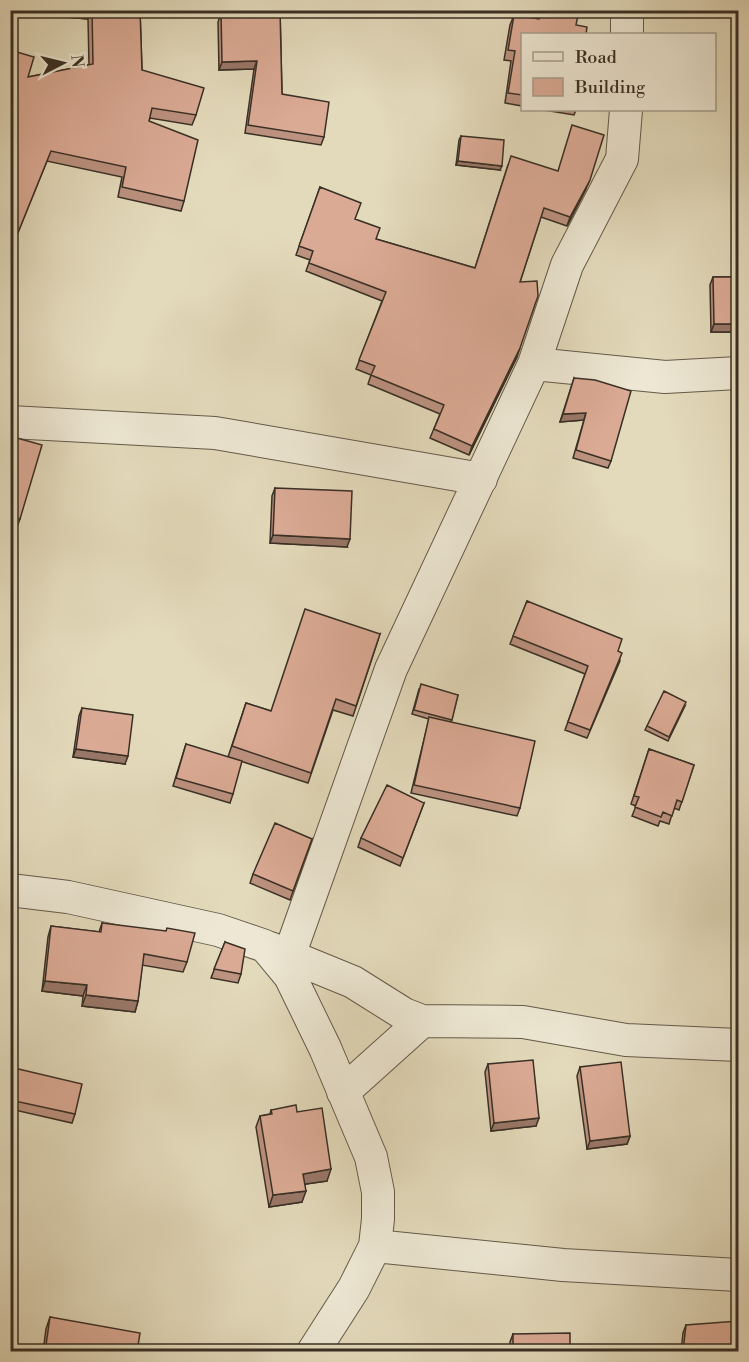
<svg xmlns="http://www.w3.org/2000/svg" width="749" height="1362" font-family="'Libre Bodoni',serif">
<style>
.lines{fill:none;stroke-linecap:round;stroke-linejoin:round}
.minor-casing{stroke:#645a4a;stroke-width:34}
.minor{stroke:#ede7d3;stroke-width:32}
.wall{fill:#bc9280;stroke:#392f25;stroke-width:1.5}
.shaded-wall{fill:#997768;stroke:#392f25;stroke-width:1.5}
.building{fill:#dbaa95;stroke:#392f25;stroke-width:1.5}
</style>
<rect width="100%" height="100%" fill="#e3dabb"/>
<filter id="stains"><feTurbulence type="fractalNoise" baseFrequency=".00333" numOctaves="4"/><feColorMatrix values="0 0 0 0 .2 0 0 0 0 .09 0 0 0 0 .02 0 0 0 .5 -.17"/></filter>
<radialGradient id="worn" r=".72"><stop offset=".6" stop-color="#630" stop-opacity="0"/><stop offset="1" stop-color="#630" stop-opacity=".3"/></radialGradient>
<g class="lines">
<g class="minor-casing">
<path id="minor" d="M 627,34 L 627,10
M 534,364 L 665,377 L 738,373
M 10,422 L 215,433 L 481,479
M 10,890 L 68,897 L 218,930 L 265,946 L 290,976 L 325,1048 L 371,1157 L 378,1192 L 378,1219 L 375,1246 L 354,1288 L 313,1352
M 270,948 L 353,982 L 404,1014 L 422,1021 L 523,1022 L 626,1040 L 738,1045
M 289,956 L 391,669 L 534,364 L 567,265 L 622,159 L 626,110
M 343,1092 L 422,1021
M 375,1246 L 563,1265 L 738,1275"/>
</g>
<use href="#minor" class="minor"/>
</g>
<path class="wall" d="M 44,10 L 140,10 L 142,70 L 196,115 L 192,125 L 150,118 L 149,121 L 184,201 L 181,211 L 118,197 L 122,177 L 47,161 L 10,252 L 10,50 L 28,77 L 89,65 L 88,19 L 44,15 Z
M 241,10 L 280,10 L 282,94 L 324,137 L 321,145 L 245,133 L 254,69 L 219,70 L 218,22 L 221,13 L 241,13 Z
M 538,10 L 579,10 L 522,34 L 522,106 L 505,103 L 511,61 L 504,60 L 510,25 L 514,15 L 537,18 Z
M 544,110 L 576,110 L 574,115 Z
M 461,136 L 500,170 L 456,165 L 459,140 Z
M 508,165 L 586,189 L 567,226 L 541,217 L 520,282 L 517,357 L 469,455 L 430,438 L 440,414 L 368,384 L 371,375 L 356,369 L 382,301 L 306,271 L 310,260 L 296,255 L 320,187 L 376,239 L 475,268 Z
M 713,277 L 738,277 L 738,332 L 711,332 L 710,285 Z
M 574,378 L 611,461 L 608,468 L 573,458 L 584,420 L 560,422 Z
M 10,436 L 20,519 L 17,527 L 10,525 Z
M 275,488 L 347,547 L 270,543 L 272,496 Z
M 527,601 L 618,651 L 620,661 L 587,738 L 565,730 L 585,674 L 510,644 Z
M 380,634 L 353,716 L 333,710 L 308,783 L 228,757 L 246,703 L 271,711 Z
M 419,689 L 458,695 L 451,722 L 520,808 L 517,816 L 411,793 L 429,719 L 412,714 Z
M 685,706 L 668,741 L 645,730 L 647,726 Z
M 82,708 L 125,764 L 73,757 L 79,716 Z
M 186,744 L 233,794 L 230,803 L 173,786 Z
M 649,749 L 694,765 L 679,810 L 674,808 L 669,824 L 660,821 L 658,826 L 632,816 L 636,806 L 631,804 Z
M 424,803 L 400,866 L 358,847 L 361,838 Z
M 312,839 L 290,900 L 250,883 L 253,874 Z
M 102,923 L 187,962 L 183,972 L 142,965 L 138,1001 L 135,1012 L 82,1006 L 83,996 L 42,991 L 48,937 L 51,926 L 99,932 Z
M 225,942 L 241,974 L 238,983 L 211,978 Z
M 488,1064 L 536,1126 L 491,1131 L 485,1072 Z
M 10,1067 L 75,1114 L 72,1123 L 10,1109 Z
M 580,1067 L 630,1136 L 627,1144 L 587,1149 L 577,1076 Z
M 271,1110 L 297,1112 L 327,1181 L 305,1184 L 302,1202 L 269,1207 L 256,1127 L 260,1116 L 270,1114 Z
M 50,1317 L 137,1352 L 43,1352 L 46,1329 Z
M 686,1325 L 738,1352 L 681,1352 L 683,1333 Z
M 513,1334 L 570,1352 L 510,1352 L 510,1342 Z"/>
<path class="shaded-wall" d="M 46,10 L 91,10 L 88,19 L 44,15 Z
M 257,61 L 254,69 L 219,70 L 222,62 Z
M 458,161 L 502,166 L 500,170 L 456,165 Z
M 590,180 L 586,189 L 567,226 L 570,217 Z
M 714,324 L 738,324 L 738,332 L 711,332 Z
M 520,348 L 517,357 L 469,455 L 472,446 Z
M 586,413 L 584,420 L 560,422 L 563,414 Z
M 273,535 L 350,539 L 347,547 L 270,543 Z
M 76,749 L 128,756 L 125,764 L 73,757 Z
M 45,981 L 87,985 L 83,996 L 42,991 Z
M 86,995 L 138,1001 L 135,1012 L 82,1006 Z
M 539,1118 L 536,1126 L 491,1131 L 494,1123 Z
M 630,1136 L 627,1144 L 587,1149 L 590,1141 Z
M 331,1169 L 327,1181 L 299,1185 L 303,1174 Z
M 306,1191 L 302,1202 L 269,1207 L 273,1195 Z"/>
<path class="building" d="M 92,10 L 140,10 L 142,70 L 204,88 L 196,115 L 152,108 L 149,121 L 198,140 L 184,201 L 122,187 L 126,167 L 51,151 L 13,245 L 10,244 L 10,50 L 34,57 L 28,77 L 93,64 Z
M 243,10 L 280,10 L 282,94 L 329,102 L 324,137 L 248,125 L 257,61 L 222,62 L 221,13 L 243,13 Z
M 540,10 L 579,10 L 576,25 L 587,27 L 586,34 L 522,34 L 522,95 L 508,93 L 515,51 L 508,50 L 514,15 L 539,19 Z
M 572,125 L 604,135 L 590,180 L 570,217 L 544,208 L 520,282 L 537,281 L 538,296 L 520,348 L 472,446 L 434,429 L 444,405 L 371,375 L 375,366 L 359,360 L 386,292 L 309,263 L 313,251 L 299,246 L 320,187 L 361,203 L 355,219 L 380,228 L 376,239 L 475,268 L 511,156 L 558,171 Z
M 461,136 L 504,140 L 502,166 L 458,161 Z
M 713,277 L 738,277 L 738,324 L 714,324 Z
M 574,378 L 595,380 L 631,391 L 611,461 L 576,450 L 586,413 L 563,414 Z
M 10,436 L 42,445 L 20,519 L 10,516 Z
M 275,488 L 352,491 L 350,539 L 273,535 Z
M 527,601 L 622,639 L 618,651 L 622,653 L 590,730 L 568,722 L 588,666 L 513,636 Z
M 305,609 L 380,634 L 356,706 L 336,699 L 311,773 L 232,746 L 246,703 L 271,711 Z
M 421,684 L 458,695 L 452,720 L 414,710 Z
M 664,691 L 686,702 L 669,737 L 647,726 Z
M 82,708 L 133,715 L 128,756 L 76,749 Z
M 429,717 L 535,741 L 520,808 L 414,785 Z
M 186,744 L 242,761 L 233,794 L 176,778 Z
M 649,749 L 694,765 L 682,802 L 677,800 L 672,816 L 663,812 L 661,817 L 635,807 L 639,797 L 634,796 Z
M 387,785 L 424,803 L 403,858 L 361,838 Z
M 275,823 L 312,839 L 293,891 L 253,874 Z
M 102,923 L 166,931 L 167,928 L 195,933 L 187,962 L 144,954 L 138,1001 L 86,995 L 87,985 L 45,981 L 51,926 L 101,932 Z
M 225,942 L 245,949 L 241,974 L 214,969 Z
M 533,1060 L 539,1118 L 494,1123 L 488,1064 Z
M 621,1062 L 630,1136 L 590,1141 L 580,1067 Z
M 10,1067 L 82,1084 L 75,1114 L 10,1100 Z
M 296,1105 L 297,1112 L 322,1108 L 331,1169 L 303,1174 L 306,1191 L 273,1195 L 260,1116 L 272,1114 L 271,1110 Z
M 50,1317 L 140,1333 L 137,1352 L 45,1352 Z
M 738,1321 L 738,1352 L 683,1352 L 686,1325 Z
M 570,1333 L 570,1352 L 513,1352 L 513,1334 Z"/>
<rect width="749" height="1362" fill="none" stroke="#e3dabb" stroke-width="36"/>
<rect x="12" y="12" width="725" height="1338" fill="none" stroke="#392f25" stroke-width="3"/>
<rect x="18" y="18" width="713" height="1326" fill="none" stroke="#392f25" stroke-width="1.5"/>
<rect x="521" y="33" width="195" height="78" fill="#ede7d3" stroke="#a59d8d" stroke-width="1.5"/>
<rect x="533" y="52" width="30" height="9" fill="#ede7d3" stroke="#a59d8d" stroke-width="1.5"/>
<text x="575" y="63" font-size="18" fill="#392f25">Road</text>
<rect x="533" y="78" width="30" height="18" fill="#dbaa95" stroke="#a59d8d" stroke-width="1.5"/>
<text x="575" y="93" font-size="18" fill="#392f25">Building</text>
<g transform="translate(63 63) rotate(83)" stroke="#ede7d3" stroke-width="4.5" paint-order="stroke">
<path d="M0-4.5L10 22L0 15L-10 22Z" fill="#392f25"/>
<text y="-9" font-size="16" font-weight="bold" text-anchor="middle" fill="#392f25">N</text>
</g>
<rect width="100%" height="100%" filter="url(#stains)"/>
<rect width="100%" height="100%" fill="url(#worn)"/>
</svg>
